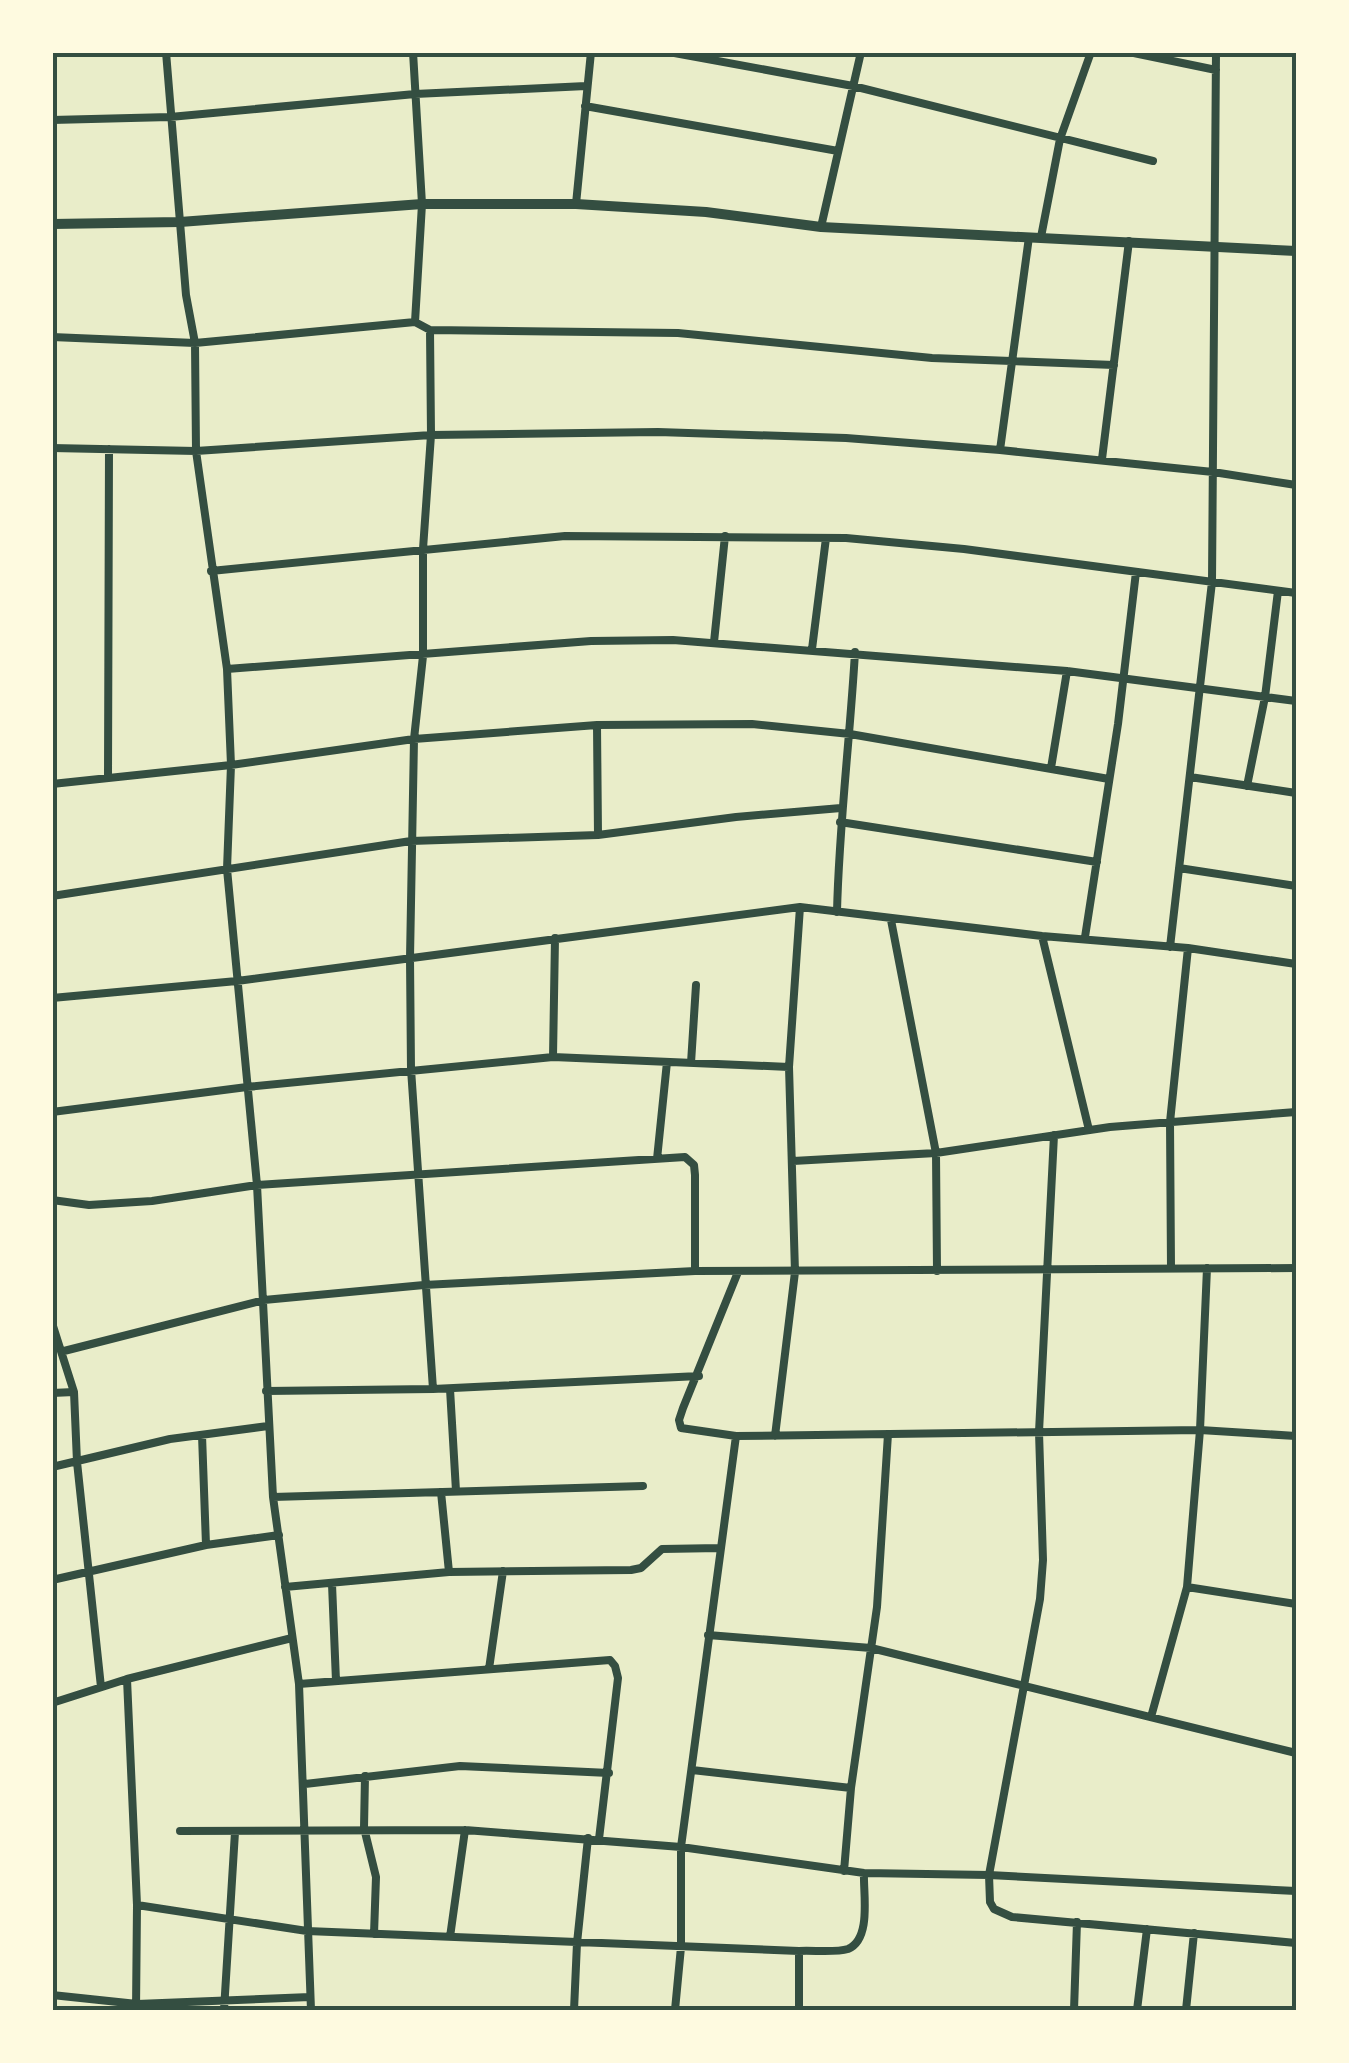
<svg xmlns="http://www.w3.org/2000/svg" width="1349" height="2063" font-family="'Alegreya Sans',sans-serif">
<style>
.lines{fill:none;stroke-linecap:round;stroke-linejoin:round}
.minor{stroke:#344e41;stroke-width:8}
.tertiary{stroke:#344e41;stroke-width:10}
.neatline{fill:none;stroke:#344e41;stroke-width:4}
</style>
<rect width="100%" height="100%" fill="#e9edc9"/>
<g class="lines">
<path class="minor" d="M 166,52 L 186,295 L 195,343 L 196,451 L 227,669 L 231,765 L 227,869 L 257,1185 L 273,1497 L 299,1684 L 311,2010
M 413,52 L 422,204 L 415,322 L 430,330 L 431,435 L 423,549 L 423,656 L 414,739 L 410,958 L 411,1069 L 433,1389
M 669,52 L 853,86 L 1153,161
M 1129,52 L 1216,70
M 585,106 L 838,151
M 52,120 L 170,117 L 415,94 L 586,86
M 576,204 L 591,52
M 821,227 L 861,52
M 1041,237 L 1060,139 L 1091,52
M 430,330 L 678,333 L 932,358 L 1114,365
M 52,337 L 195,343 L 415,322
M 52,448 L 196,451 L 431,435 L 658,432 L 846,438 L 1000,450 L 1213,472 L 1296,485
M 1000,450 L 1029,237
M 1102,459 L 1129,241
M 211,571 L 565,536 L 846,538 L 964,549 L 1296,593
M 714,642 L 725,536
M 812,649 L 826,538
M 227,669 L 591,641 L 673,640 L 1067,671 L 1296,701
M 597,725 L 598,835
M 1051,768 L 1067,671
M 108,777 L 109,449
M 1190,777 L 1296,793
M 52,784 L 231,765 L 414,739 L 597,725 L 752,724 L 850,734 L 1109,779
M 1247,786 L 1265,697 L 1278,591
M 840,822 L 1097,862
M 1179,868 L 1296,886
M 52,896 L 411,841 L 598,835 L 736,817 L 841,808
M 837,912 C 839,825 850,739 855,652
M 891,920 L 936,1153 L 937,1271
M 1042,936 L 1089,1130
M 1085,937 L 1118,724 L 1136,572
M 1170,947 L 1212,582 L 1216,52
M 52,998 L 237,981 L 800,907 L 1042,936 L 1188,948 L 1296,964
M 553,1057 L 555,938
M 691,1063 L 696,985
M 52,1112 L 247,1087 L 553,1057 L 789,1067
M 1054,1135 L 1039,1432 L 1043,1560 L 1040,1599 L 989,1875 L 990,1902 L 994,1909 L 1012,1917 L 1296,1943
M 657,1159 L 667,1062
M 793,1161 L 936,1153 L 1110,1127 L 1296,1112
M 52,1200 L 89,1205 L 152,1201 L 257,1185 L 685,1157 L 694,1165 L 695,1175 L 695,1271
M 1171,1268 L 1170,1122 L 1188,948
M 738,1272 L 683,1408 L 679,1420 L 681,1428 L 736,1436 L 1200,1430 L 1296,1436
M 52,1323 L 74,1392 L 77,1462 L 101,1687
M 64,1351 L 264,1300 L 424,1285 L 695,1271 L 1296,1268
M 450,1389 L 456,1491
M 266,1391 L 433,1389 L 699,1376
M 52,1393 L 74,1392
M 202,1435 L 206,1545
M 775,1436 L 795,1272 L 789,1067 L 800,907
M 52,1467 L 170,1439 L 268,1426
M 441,1492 L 449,1572
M 273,1497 L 643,1486
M 52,1580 L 206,1545 L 279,1535
M 332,1584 L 336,1681
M 285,1587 L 449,1572 L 631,1570 L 641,1568 L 662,1549 L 720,1548
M 1187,1587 L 1296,1604
M 708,1635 L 871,1648 L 1296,1753
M 489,1669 L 503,1571
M 127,1679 L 137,1905 L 136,2010
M 299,1684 L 610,1660 L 615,1666 L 618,1678 L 599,1839
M 52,1703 L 127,1679 L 292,1638
M 1151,1717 L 1187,1587 L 1200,1430 L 1207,1268
M 692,1770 L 851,1788
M 365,1776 L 364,1828 L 376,1877 L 374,1934
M 305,1784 L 460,1766 L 609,1773
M 180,1831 L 465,1830 L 681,1847 L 864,1873 L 989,1875 L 1296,1891
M 844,1871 L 851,1788 L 877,1607 L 888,1434
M 137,1905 L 307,1931 L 799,1951 C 813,1950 835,1953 848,1949 C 872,1939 863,1893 864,1873
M 450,1937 L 465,1830
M 52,1995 L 137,2004 L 310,1997
M 224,2010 L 235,1832
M 574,2010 L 577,1943 L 588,1838
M 675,2010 L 681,1947 L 681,1847 L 736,1436
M 799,2010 L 799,1951
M 1074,2010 L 1077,1922
M 1137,2010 L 1147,1929
M 1186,2010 L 1194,1933"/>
<path class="tertiary" d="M 52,224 L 180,222 L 422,204 L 576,204 L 706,212 L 821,227 L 1296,251"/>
</g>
<rect width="1349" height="2063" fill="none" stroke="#fefae0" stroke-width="110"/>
<rect x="55" y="55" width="1239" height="1953" class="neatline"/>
</svg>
